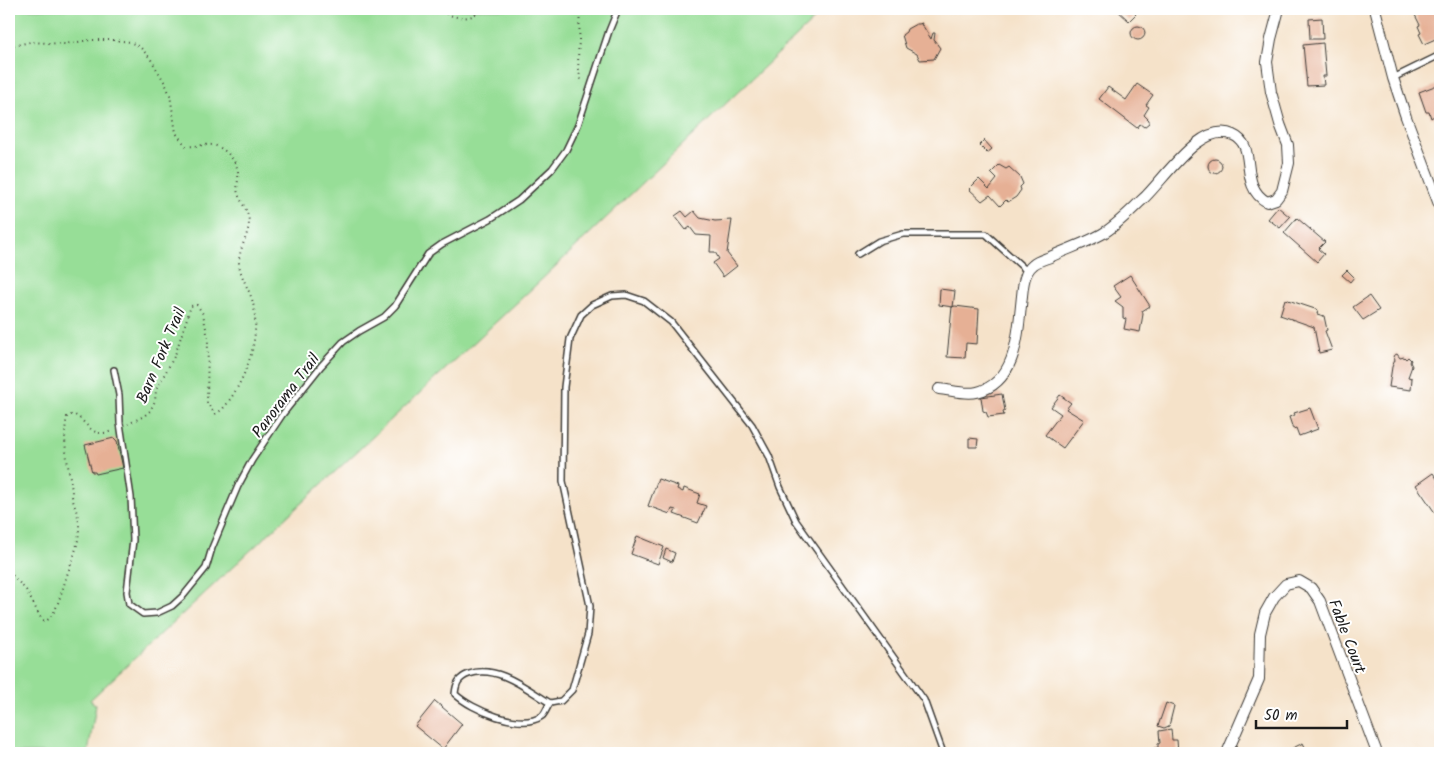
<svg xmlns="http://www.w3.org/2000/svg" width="1449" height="762" font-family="Kalam,sans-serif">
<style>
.green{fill:#97de97;stroke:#5a7d5a}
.building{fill:#e6b095}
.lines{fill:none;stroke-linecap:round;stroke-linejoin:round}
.lane-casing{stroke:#3d3a36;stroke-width:8}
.street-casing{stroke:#3d3a36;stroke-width:12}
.path{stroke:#3d3a36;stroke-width:2;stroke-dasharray:1 4;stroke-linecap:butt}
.lane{stroke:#fff;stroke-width:5}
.street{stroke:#fff;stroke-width:10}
.labels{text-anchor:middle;stroke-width:4;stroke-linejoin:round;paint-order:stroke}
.street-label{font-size:16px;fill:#1c1c1c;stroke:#fff}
</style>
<rect width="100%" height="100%" fill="#fff"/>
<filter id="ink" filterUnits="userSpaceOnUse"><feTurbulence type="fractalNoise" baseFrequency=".02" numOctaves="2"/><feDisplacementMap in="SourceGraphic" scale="10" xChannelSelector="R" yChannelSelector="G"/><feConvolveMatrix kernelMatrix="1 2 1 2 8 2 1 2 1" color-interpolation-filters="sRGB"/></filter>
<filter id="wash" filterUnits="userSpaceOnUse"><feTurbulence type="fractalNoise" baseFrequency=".0096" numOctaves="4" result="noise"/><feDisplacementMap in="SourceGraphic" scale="20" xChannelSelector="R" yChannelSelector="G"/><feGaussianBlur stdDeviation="1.12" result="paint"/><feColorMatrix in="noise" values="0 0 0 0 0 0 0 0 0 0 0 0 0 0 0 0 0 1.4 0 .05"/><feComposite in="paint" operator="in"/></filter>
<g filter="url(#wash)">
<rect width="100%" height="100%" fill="#f5e2c9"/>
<path class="green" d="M 9,9 L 825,9 L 539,282 L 90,700 L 96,705 L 88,753 L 9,753 Z"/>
<g id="blocks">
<path class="building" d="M 1116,9 L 1131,9 L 1136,14 L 1129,21 Z
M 1412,9 L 1438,9 L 1440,14 L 1440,37 L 1424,44 L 1419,34 L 1421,33 L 1418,26 L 1420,25 Z
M 1322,18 L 1323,39 L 1310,39 L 1309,19 Z
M 922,23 L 921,25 L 923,26 L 931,39 L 933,33 L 935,33 L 934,40 L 940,48 L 934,59 L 920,60 L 917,54 L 906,48 L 902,35 L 906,32 L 907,29 L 916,24 L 919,24 Z
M1131 33a7 7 0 1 1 14 0a7 7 0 1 1-14 0Z
M 1323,43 L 1326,76 L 1323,76 L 1324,85 L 1307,86 L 1303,45 Z
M 1137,84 L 1153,95 L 1146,105 L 1149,107 L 1144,115 L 1149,120 L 1149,123 L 1144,127 L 1140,124 L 1137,128 L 1099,99 L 1108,87 L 1126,100 Z
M 1440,84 L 1440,125 L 1438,126 L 1434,116 L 1431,118 L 1429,112 L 1426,112 L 1419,92 Z
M 984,140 L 992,149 L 987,153 L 979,145 Z
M1208 166a7 7 0 1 1 14 0a7 7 0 1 1-14 0Z
M 999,165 L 1006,169 L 1009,167 L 1020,177 L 1023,184 L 1020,187 L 1021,190 L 1016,197 L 1008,202 L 1006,200 L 1000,206 L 990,195 L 982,201 L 969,189 L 979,179 L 989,189 L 997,179 L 991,173 Z
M 1278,207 L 1290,217 L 1280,228 L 1268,219 Z
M 682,211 L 687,217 L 694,211 L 700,218 L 715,221 L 732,220 L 727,253 L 737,266 L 723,277 L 713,263 L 719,259 L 715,252 L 710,252 L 711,236 L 696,235 L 690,227 L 686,230 L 675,216 Z
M 1297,218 L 1325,242 L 1318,249 L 1324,254 L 1317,262 L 1284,233 Z
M 1347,270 L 1354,277 L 1350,282 L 1342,275 Z
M 1130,275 L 1150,306 L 1142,311 L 1143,314 L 1140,332 L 1124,329 L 1126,319 L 1123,318 L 1123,307 L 1115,301 L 1121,297 L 1113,286 Z
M 940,289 L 955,291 L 953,307 L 939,305 Z
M 1369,296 L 1379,310 L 1363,320 L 1353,307 Z
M 1285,299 L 1318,310 L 1317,314 L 1324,316 L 1327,330 L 1325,331 L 1332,350 L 1319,353 L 1314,327 L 1280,315 Z
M 955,306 L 979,309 L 977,344 L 966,343 L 965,358 L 947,357 L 952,307 Z
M 1397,354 L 1400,358 L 1404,357 L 1406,359 L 1408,357 L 1411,360 L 1410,362 L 1412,366 L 1408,377 L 1412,378 L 1411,390 L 1389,387 L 1392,367 L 1395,360 L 1393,356 Z
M 1002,394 L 1005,411 L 1003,412 L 1004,415 L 988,417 L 986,412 L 983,411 L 981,397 Z
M 1060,395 L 1071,403 L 1066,409 L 1084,420 L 1063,448 L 1045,435 L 1061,414 L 1051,407 Z
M 1310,408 L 1318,429 L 1299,436 L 1296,428 L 1293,429 L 1289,417 L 1295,415 L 1294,413 Z
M 114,438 L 117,441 L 123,468 L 96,474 L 95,472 L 92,472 L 85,445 Z
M 969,438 L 978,439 L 977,447 L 969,447 Z
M 1433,473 L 1440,483 L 1438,485 L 1440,488 L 1440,520 L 1416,485 Z
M 658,479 L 678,486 L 677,489 L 683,492 L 684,488 L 700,494 L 697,503 L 706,506 L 698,523 L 674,514 L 676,510 L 672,509 L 670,514 L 648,506 Z
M 637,536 L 664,547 L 658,564 L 631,554 Z
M 666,549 L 675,553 L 672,562 L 663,558 Z
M 435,701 L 462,724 L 443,749 L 415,726 Z
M 1166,703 L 1174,706 L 1169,726 L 1164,728 L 1158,726 Z
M 1171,729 L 1172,740 L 1177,740 L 1178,753 L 1155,753 L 1154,748 L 1158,748 L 1158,744 L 1160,743 L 1159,731 Z
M 1303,743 L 1307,751 L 1309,750 L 1311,753 L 1288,753 L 1287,751 Z"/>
</g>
</g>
<g filter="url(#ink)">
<use href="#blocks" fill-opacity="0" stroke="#3d3a36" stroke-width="1"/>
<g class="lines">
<g class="lane-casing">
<path id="lane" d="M 1393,78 L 1440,55
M 858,254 L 879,241 L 903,234 L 986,234 L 1028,272
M 114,370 L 119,395 L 120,423 L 131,497 L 133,540 L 127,592 L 129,604 L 143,614 L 157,613 L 172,606 L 184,595 L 206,568 L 212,548 L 227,512 L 238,486 L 252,460 L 282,415 L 321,366 L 343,342 L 359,331 L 384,317 L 395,306 L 428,254 L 442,244 L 490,219 L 519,200 L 552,169 L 566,150 L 578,125 L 609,31 L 618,9
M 550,703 C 527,689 497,664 469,674 C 458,678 456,684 455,694 C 472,710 521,731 542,716 C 545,714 547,707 550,703 L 561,701 L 572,690 L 588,634 L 590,606 L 563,481 L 564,387 L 570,339 L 581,315 L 592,305 L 612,296 L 626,295 L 644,301 L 671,322 L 752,425 L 769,456 L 780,487 L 796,521 L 924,700 L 943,753"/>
</g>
<g class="street-casing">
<path id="street" d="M 1375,9 L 1393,78 L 1406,117 L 1440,207
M 939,389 C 950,390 966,395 977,392 C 1018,382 1018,331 1022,296 C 1023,286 1024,272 1033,265 C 1037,261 1045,259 1050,257 C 1067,249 1086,243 1102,234 C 1116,226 1131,210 1143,199 C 1164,180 1201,120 1233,135 C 1259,146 1237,185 1267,202 L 1276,199 L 1282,191 L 1289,163 L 1288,145 L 1280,124 L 1271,92 L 1267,62 L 1271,39 L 1279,9
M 1227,753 L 1259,679 L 1260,634 L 1265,613 L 1274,597 L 1286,584 L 1299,581 L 1311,588 L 1320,601 L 1377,753"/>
</g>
<path class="path" d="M 444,9 L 447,14 C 460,19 472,20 481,9
M 580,9 C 579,19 580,30 579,40 C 578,56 577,68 582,83
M 9,47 L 30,42 L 65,44 L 90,40 L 115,40 L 130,42 L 140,47 L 150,58 L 165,83 L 170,95 L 176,133 L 186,146 C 195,147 204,144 213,145 C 224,147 237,161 238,172 C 239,179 236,188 238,194 C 242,204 249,212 249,223 C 248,237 239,248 239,263 C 240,277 250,290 253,303 C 260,335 250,367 233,395 C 228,402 224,410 215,414 L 207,403 L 208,338 L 203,314 L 197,305 L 191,306 L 175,355 L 156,390 L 155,401 L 150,411 L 144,416 L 128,424
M 9,566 L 12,575 L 26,590 L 42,620 L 46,621 C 56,615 60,596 64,585 C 69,566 80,546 79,526 C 79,515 74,507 72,496 C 72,493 72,489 71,485 C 68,462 62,440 67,417 L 73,414 C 89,422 90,439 112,431"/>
<use href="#lane" class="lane"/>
<use href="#street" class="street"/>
</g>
</g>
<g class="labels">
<g class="street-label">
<text transform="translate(160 355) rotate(-67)" y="6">Barn Fork Trail</text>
<text transform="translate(285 395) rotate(-53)" y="6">Panorama Trail</text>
<text transform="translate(1348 636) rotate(69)" y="6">Fable Court</text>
</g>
</g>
<rect width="1449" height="762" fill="none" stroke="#fff" stroke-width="30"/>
<path d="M1256 720v8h91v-8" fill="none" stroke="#1c1c1c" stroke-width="2.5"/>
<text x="1264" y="720" font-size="15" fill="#1c1c1c" stroke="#ffffff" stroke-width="4" paint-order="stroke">50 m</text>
</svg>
